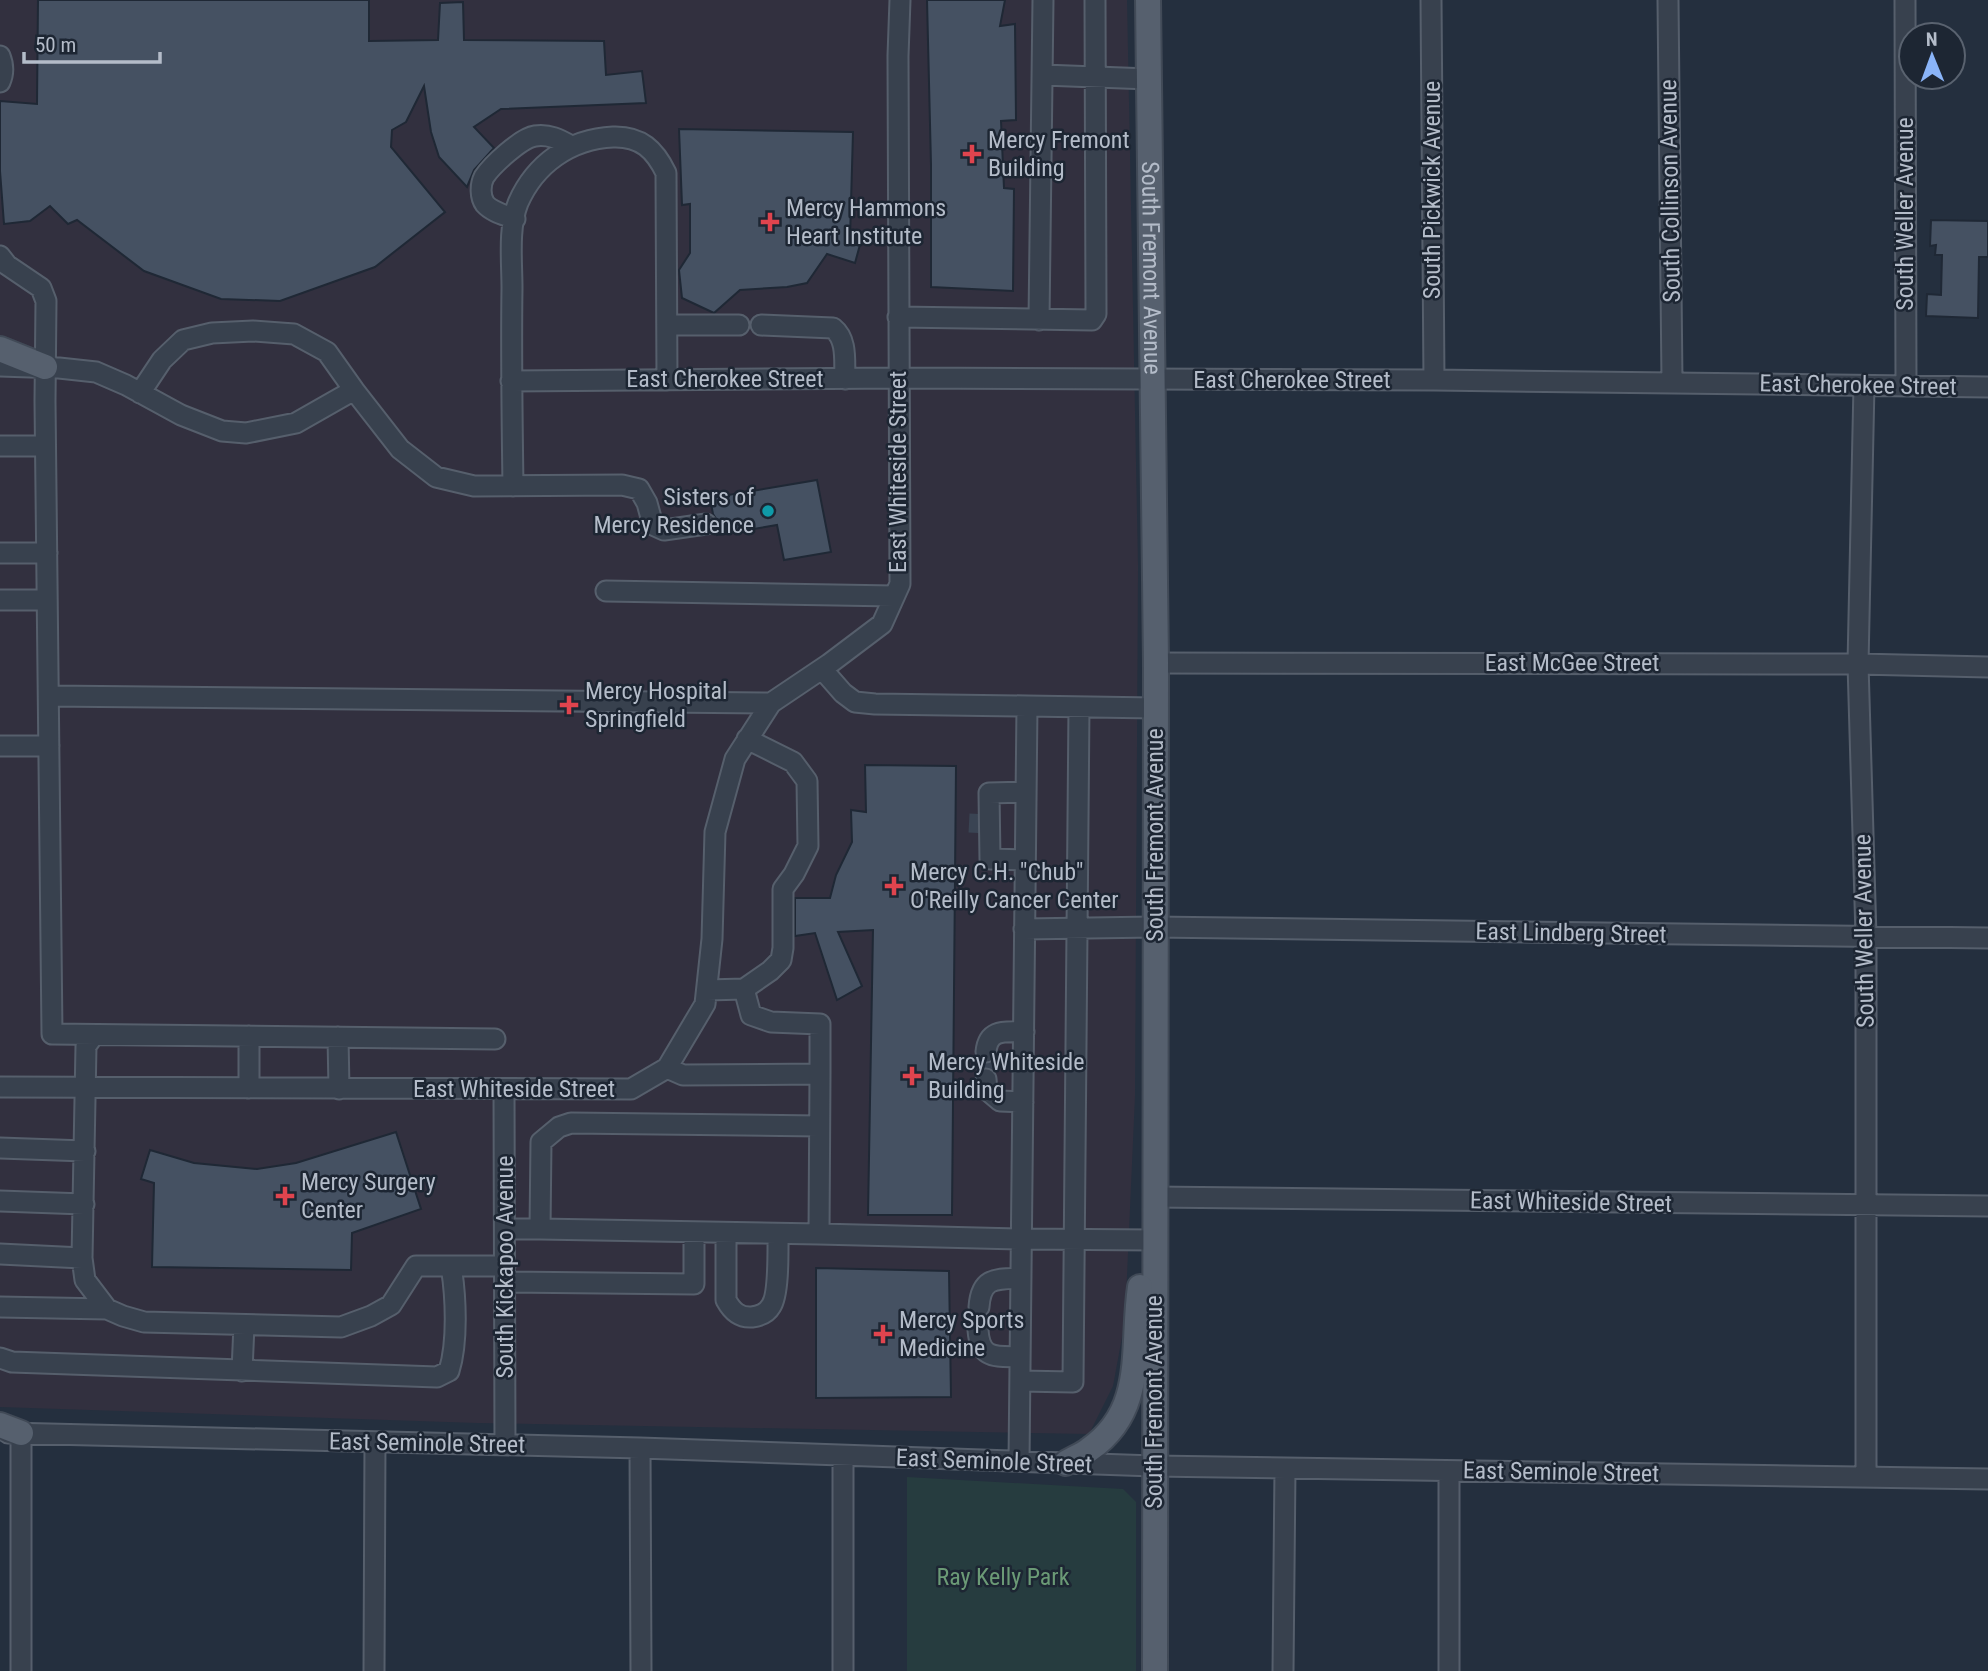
<svg xmlns="http://www.w3.org/2000/svg" width="1988" height="1671" font-family="'Roboto Condensed',sans-serif">
<style>
.medical{fill:#32303f}
.green{fill:#263c3f}
.building{fill:#455162;stroke:#1f2835;stroke-width:2}
.lines{fill:none;stroke-linecap:round;stroke-linejoin:round}
.minor-tunnel{stroke:#3a4453;stroke-width:19;stroke-dasharray:19 10;stroke-linecap:butt}
.minor-casing{stroke:#565f6c;stroke-width:23}
.major-casing{stroke:#414a57;stroke-width:28}
.minor{stroke:#38414e;stroke-width:19}
.major{stroke:#56606e;stroke-width:24}
.health-dot{fill:#e0444e;stroke:#1d2633;stroke-width:2.5}
.culture-dot{fill:#0f9aa8;stroke:#1d2633;stroke-width:2.5}
.labels{text-anchor:middle;stroke-width:5;stroke-linejoin:round;paint-order:stroke}
.poi-label{font-size:24px;fill:#b4bcc9;stroke:#1d2633;text-anchor:start}
.street-label{font-size:24px;fill:#b4bcc9;stroke:#1d2633}
.park-label{font-size:24px;fill:#6b9a76;stroke:#1d2633}
</style>
<rect width="100%" height="100%" fill="#242f3e"/>
<path class="medical" d="M 0,0 L 1127,0 L 1138,566 L 1135,1096 L 1125,1321 L 1113,1386 L 1089,1434 L 477,1423 L 0,1407 Z"/>
<path class="green" d="M 907,1477 L 1123,1489 L 1136,1502 L 1136,1671 L 907,1671 Z"/>
<path class="building" d="M 38,0 L 369,0 L 369,41 L 438,40 L 440,3 L 463,2 L 464,40 L 604,41 L 606,75 L 642,71 L 646,103 L 501,109 L 474,127 L 494,148 L 474,170 L 467,187 L 439,157 L 431,132 L 424,86 L 406,122 L 392,130 L 391,147 L 445,212 L 375,267 L 280,301 L 221,299 L 144,271 L 77,220 L 68,224 L 50,206 L 30,221 L 4,224 L 0,171 L 0,101 L 37,104 Z
M 927,0 L 1005,0 L 1000,26 L 1015,24 L 1016,120 L 1001,121 L 1004,188 L 1014,189 L 1013,291 L 931,287 L 931,165 Z
M 679,129 L 853,132 L 850,239 L 861,241 L 855,263 L 827,254 L 807,283 L 787,287 L 740,290 L 714,313 L 682,298 L 679,270 L 690,253 L 690,204 L 682,205 Z
M 1931,220 L 1988,221 L 1988,257 L 1979,257 L 1978,318 L 1926,316 L 1927,294 L 1941,295 L 1942,255 L 1935,255 L 1936,245 L 1930,246 Z
M 817,480 L 831,552 L 784,560 L 777,525 L 717,535 L 718,522 L 713,514 L 710,498 Z
M 865,765 L 956,766 L 952,1215 L 868,1215 L 873,930 L 838,932 L 862,986 L 837,1000 L 815,933 L 795,936 L 795,898 L 830,898 L 836,875 L 852,842 L 851,810 L 866,812 Z
M 396,1132 L 421,1209 L 352,1233 L 351,1270 L 152,1267 L 154,1183 L 141,1179 L 150,1150 L 194,1163 L 257,1169 L 296,1163 Z
M 816,1268 L 949,1271 L 951,1397 L 816,1398 Z"/>
<g class="lines">
<path class="minor-tunnel" d="M 978,833 L 979,814
M 986,1079 L 986,1052"/>
<g class="minor-casing">
<path id="minor" d="M 1431,0 L 1434,380
M 1668,0 L 1672,382
M 1905,0 L 1906,386
M 0,56 C 4,66 4,73 0,82
M 1043,75 L 1149,79
M 515,219 C 505,215 492,212 485,204 C 480,197 480,185 484,177 C 492,165 521,138 535,136 C 549,134 559,139 571,146
M 0,256 L 7,265 L 41,288 L 46,301 L 45,401 L 52,1034 L 495,1039
M 898,317 L 1092,320 L 1096,314 L 1095,0
M 1039,320 L 1043,0
M 667,325 L 739,325
M 761,325 L 833,328 C 848,340 844,362 845,379
M 0,366 L 59,368 L 96,372 L 126,385 L 181,415 L 222,431 L 246,433 L 296,423 L 354,390 L 400,449 L 436,477 L 474,486 L 622,485 L 639,489 L 647,503 L 653,525 L 664,530 L 706,524
M 511,381 L 898,378 L 1434,380 L 1988,387
M 1864,385 L 1858,664 L 1866,936 L 1866,1476
M 140,393 L 162,360 L 183,340 L 212,333 L 253,331 L 294,334 L 327,352 L 354,390
M 0,446 L 45,446
M 513,486 C 512,420 511,354 512,288 C 512,262 508,228 518,203 C 535,164 570,139 613,137 C 641,136 655,150 666,173 L 667,380
M 0,553 L 47,553
M 606,591 L 894,596
M 0,600 L 47,600
M 1156,663 L 1858,664 L 1988,667
M 822,669 L 843,693 L 855,702 L 875,704 L 1027,706
M 49,696 L 771,703
M 0,746 L 49,746
M 1025,860 L 990,859 L 989,793 L 1026,792
M 1024,929 L 1154,927 L 1988,938
M 744,989 L 751,1015 L 771,1022 L 820,1024 L 820,1074
M 707,990 L 744,989 L 770,971 L 781,960 L 783,948 L 783,889 L 794,874 L 808,846 L 807,781 L 793,762 L 747,739
M 94,1035 L 86,1046 L 82,1258 L 85,1280 L 107,1309 L 123,1316 L 144,1322 L 341,1327 L 371,1316 L 391,1305 L 416,1266 L 505,1266
M 249,1036 L 249,1088
M 338,1037 L 339,1089
M 986,1052 C 988,1028 1006,1032 1024,1032
M 667,1068 L 683,1075 L 820,1074 L 819,1234 L 540,1229 L 541,1142 L 559,1127 L 571,1123 L 819,1126
M 986,1079 L 987,1090 L 1000,1101 L 1023,1102
M 0,1087 L 631,1089 L 667,1068 L 705,1004 L 712,939 L 715,832 L 735,759 L 771,703 L 829,664 L 882,624 L 900,584 L 898,56 L 900,0
M 504,1089 L 505,1445
M 0,1148 L 85,1151
M 1154,1197 L 1988,1206
M 0,1201 L 84,1204
M 505,1229 L 540,1229
M 726,1233 L 726,1300 C 732,1311 739,1318 752,1317 C 760,1316 767,1313 771,1306 C 779,1295 778,1250 778,1234
M 819,1234 L 1021,1239 L 1154,1240
M 0,1254 L 82,1258
M 505,1282 L 694,1284 L 694,1232
M 0,1307 L 107,1309
M 979,1307 C 981,1277 996,1279 1021,1278
M 978,1330 C 980,1360 996,1356 1020,1357
M 0,1358 L 12,1362 L 437,1377 L 449,1371 C 458,1342 456,1296 451,1266
M 242,1371 L 244,1325
M 1020,1381 L 1073,1382 L 1079,707
M 8,1433 L 640,1448 L 1154,1466 L 1988,1479
M 21,1433 L 21,1671
M 640,1448 L 641,1671
M 1019,1461 L 1027,706 L 1155,708
M 374,1671 L 375,1442
M 843,1671 L 843,1456
M 1283,1671 L 1285,1469
M 1449,1671 L 1449,1471"/>
</g>
<g class="major-casing">
<g id="major">
<path id="s1" d="M 1148,0 L 1156,663 L 1155,1671"/>
<path d="M 0,349 L 45,367"/>
<path d="M 0,1425 L 21,1433"/>
<path d="M 1066,1463 C 1074,1458 1083,1455 1090,1449 C 1147,1409 1131,1347 1140,1287"/>
</g>
</g>
<use href="#minor" class="minor"/>
<use href="#major" class="major"/>
</g>
<g class="health-dot">
<path d="M968.5 143.5h7v7h7v7h-7v7h-7v-7h-7v-7h7z"/>
<path d="M766.5 211.5h7v7h7v7h-7v7h-7v-7h-7v-7h7z"/>
<path d="M565.5 694.5h7v7h7v7h-7v7h-7v-7h-7v-7h7z"/>
<path d="M890.5 875.5h7v7h7v7h-7v7h-7v-7h-7v-7h7z"/>
<path d="M908.5 1065.5h7v7h7v7h-7v7h-7v-7h-7v-7h7z"/>
<path d="M281.5 1185.5h7v7h7v7h-7v7h-7v-7h-7v-7h7z"/>
<path d="M879.5 1323.5h7v7h7v7h-7v7h-7v-7h-7v-7h7z"/>
</g>
<circle class="culture-dot" cx="768" cy="511" r="7"/>
<g class="labels">
<g class="poi-label">
<text x="988" y="148">Mercy Fremont<tspan x="988" dy="28">Building</tspan></text>
<text x="786" y="216">Mercy Hammons<tspan x="786" dy="28">Heart Institute</tspan></text>
<text x="754" y="505" text-anchor="end">Sisters of<tspan x="754" dy="28">Mercy Residence</tspan></text>
<text x="585" y="699">Mercy Hospital<tspan x="585" dy="28">Springfield</tspan></text>
<text x="910" y="880">Mercy C.H. "Chub"<tspan x="910" dy="28">O'Reilly Cancer Center</tspan></text>
<text x="928" y="1070">Mercy Whiteside<tspan x="928" dy="28">Building</tspan></text>
<text x="301" y="1190">Mercy Surgery<tspan x="301" dy="28">Center</tspan></text>
<text x="899" y="1328">Mercy Sports<tspan x="899" dy="28">Medicine</tspan></text>
</g>
<g class="street-label">
<text transform="translate(1432 190) rotate(-90)" y="8">South Pickwick Avenue</text>
<text transform="translate(1670 191) rotate(-91)" y="8">South Collinson Avenue</text>
<text transform="translate(1905 214) rotate(-90)" y="8">South Weller Avenue</text>
<text dy="8" stroke="none"><textPath href="#s1" startOffset="268">South Fremont Avenue</textPath></text>
<text x="725" y="387">East Cherokee Street</text>
<text x="1292" y="388">East Cherokee Street</text>
<text transform="translate(1858 385) rotate(1)" y="8">East Cherokee Street</text>
<text transform="translate(898 472) rotate(-90)" y="8">East Whiteside Street</text>
<text x="1572" y="671">East McGee Street</text>
<text transform="translate(1155 835) rotate(-90)" y="8">South Fremont Avenue</text>
<text transform="translate(1864 931) rotate(-91)" y="8">South Weller Avenue</text>
<text transform="translate(1571 933) rotate(1)" y="8">East Lindberg Street</text>
<text x="514" y="1097">East Whiteside Street</text>
<text transform="translate(1571 1202) rotate(1)" y="8">East Whiteside Street</text>
<text transform="translate(505 1267) rotate(-90)" y="8">South Kickapoo Avenue</text>
<text transform="translate(1154 1402) rotate(-90)" y="8">South Fremont Avenue</text>
<text transform="translate(427 1443) rotate(1)" y="8">East Seminole Street</text>
<text transform="translate(994 1461) rotate(2)" y="8">East Seminole Street</text>
<text transform="translate(1561 1472) rotate(1)" y="8">East Seminole Street</text>
</g>
<g class="park-label">
<text x="1003" y="1585">Ray Kelly Park</text>
</g>
</g>
<g transform="translate(1932 56) rotate(359)"><circle r="33" fill="#1d2633" stroke="#59626f" stroke-width="2"/>
<path d="M0-5L12 26L0 18L-12 26Z" fill="#8ab4f8"/>
<text y="-10" font-size="19" font-weight="bold" text-anchor="middle" fill="#b4bcc9">N</text>
</g>
<path d="M24 52v10h136v-10" fill="none" stroke="#b4bcc9" stroke-width="3.5"/>
<text x="35" y="52" font-size="21" fill="#b4bcc9" stroke="#1d2633" stroke-width="5" paint-order="stroke">50 m</text>
</svg>
